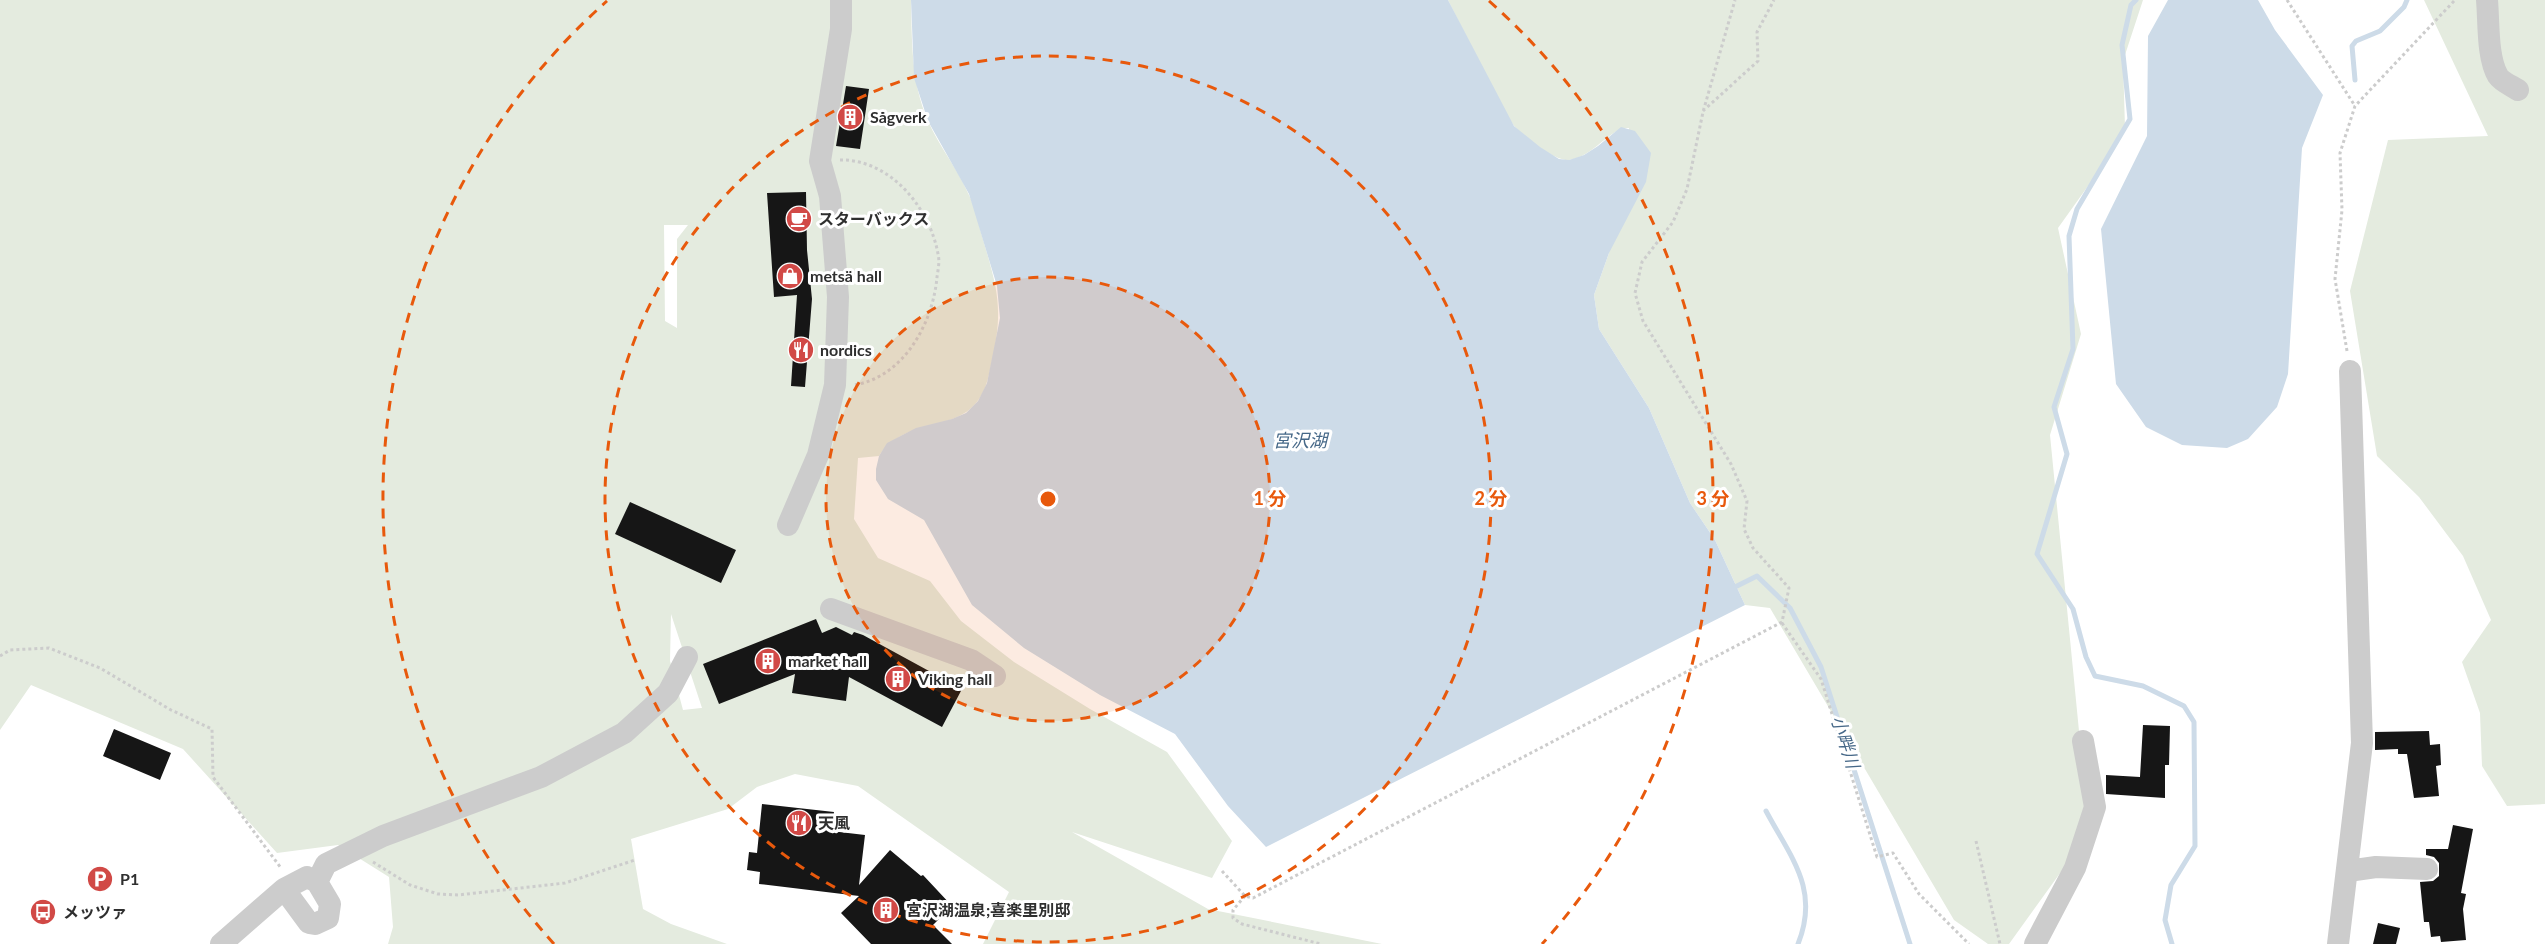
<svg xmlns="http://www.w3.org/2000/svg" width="2545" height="944" font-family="Lato,'Noto Sans JP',sans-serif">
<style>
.green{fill:#e4ebdf;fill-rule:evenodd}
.water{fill:#cddbe8}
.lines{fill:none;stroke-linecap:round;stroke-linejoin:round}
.stream{stroke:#cddbe8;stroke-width:5}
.building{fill:#161616}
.path{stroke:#ccc;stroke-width:3;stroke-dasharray:3 3;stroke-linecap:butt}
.minor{stroke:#ccc;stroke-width:22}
.ring{fill:none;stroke:#e8590c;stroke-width:3;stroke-dasharray:10 8}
.labels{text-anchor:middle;stroke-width:6;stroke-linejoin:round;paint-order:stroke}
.poi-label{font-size:16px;font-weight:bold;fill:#2f2f2f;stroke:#fff;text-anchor:start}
.water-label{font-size:18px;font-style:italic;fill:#466888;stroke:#fff}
.centre{fill:#e8590c;stroke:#fff;stroke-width:3}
.ring-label{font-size:18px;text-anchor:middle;font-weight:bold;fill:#e8590c;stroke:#fff;stroke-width:6;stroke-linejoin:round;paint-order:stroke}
</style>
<rect width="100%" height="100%" fill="#fff"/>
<path class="green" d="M 0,0 L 911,0 C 912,41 911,82 928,121 C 939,146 957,168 968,193 C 975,206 978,222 982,236 C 997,287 1004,308 992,361 C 989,374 987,388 979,399 C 957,433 904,417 879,456 L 858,458 L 854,519 L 878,558 L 930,581 L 961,621 L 1014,662 L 1090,709 L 1167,752 L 1232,841 L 1212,878 L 1072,832 L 1208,909 L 1382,944 L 983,944 L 1009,892 L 858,786 L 795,774 L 757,787 L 728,809 L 631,839 L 643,909 L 671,924 L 727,944 L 388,944 L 393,927 L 389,877 L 338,845 L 277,853 L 183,749 L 31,685 L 0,730 ZM 664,225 L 688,225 L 677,239 L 677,328 L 665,321 ZM 671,614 L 702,708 L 701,708 L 683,710 L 670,661 Z
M 1448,0 L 2143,0 L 2123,61 L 2125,128 L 2103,165 L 2058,228 L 2081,334 L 2050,435 L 2089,833 L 2009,944 L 1988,944 L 1954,920 L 1770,608 L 1745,605 L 1715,540 L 1690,503 L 1649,408 L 1599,329 L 1594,295 L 1609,253 L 1629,128 C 1611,126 1595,156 1569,160 C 1556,162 1520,135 1512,123 C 1503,110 1496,93 1488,79 C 1475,52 1461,27 1448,0 Z
M 2424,0 L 2545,0 L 2545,804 L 2507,806 L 2482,766 L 2480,713 L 2462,662 L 2491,620 L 2463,556 L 2419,497 L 2377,456 L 2350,291 L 2388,140 L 2488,136 Z"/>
<path class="water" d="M 911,0 L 1448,0 L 1514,126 L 1540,147 L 1559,159 L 1569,160 L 1584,155 L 1598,146 L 1621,127 L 1635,131 L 1651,153 L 1646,182 L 1609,253 L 1594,295 L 1599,329 L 1649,408 L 1690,503 L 1715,540 L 1745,605 L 1266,847 L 1228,806 L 1175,734 L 1100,695 L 1024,648 L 972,605 L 924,520 L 888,499 L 876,480 L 876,469 L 879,456 L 887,443 L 916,428 L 952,419 L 966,413 L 978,401 L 987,383 L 1000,318 L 997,286 L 969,194 L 928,121 L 914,78 Z
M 2168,0 L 2258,0 L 2275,30 L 2323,95 L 2302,148 L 2288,374 L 2277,407 L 2248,439 L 2227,448 L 2182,445 L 2146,427 L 2116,384 L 2101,229 L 2147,136 L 2148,36 Z"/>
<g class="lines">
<path class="stream" d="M 2136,0 L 2131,5 L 2122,45 L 2130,119 L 2077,209 L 2069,236 L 2073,349 L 2054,407 L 2067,454 L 2037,554 L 2073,609 L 2086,657 L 2095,676 L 2143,686 L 2184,706 L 2194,722 L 2195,846 L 2171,885 L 2165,920 L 2172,944
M 2355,80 L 2352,46 L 2356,41 L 2380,31 L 2404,7 L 2407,0
M 1737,586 L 1757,576 L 1790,608 L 1821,667 L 1910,944
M 1766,811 C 1791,858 1820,889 1798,944"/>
</g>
<path class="building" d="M 846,86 L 869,89 L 860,149 L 836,146 Z
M 806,192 L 807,250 L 812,299 L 805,387 L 791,386 L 797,295 L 774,297 L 767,193 Z
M 630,502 L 736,550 L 721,583 L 615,534 Z
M 816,619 L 822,633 L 836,627 L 852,635 L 854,632 L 863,635 L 962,689 L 942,727 L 849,677 L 846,701 L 792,693 L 795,674 L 719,704 L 703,664 Z
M 2143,725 L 2170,726 L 2169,765 L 2165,765 L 2165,798 L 2106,794 L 2106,775 L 2140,777 Z
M 114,729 L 171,753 L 160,780 L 103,756 Z
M 2429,731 L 2430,745 L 2440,744 L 2441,765 L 2436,766 L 2439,796 L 2414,798 L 2407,754 L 2398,754 L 2398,749 L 2375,750 L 2375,732 Z
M 762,804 L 834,812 L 831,831 L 865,835 L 859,885 L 890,850 L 921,876 L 923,875 L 952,906 L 933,925 L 952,944 L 871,944 L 841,913 L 859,896 L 759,884 L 760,872 L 747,870 L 749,852 L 757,853 Z
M 2453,825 L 2473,829 L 2461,893 L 2466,894 L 2463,909 L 2466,940 L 2441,942 L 2440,936 L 2431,937 L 2429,922 L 2424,922 L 2420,882 L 2433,881 L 2439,876 L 2439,863 L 2434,857 L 2426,855 L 2426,849 L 2448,849 Z
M 2378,923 L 2400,928 L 2396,944 L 2373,944 Z"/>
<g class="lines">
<path class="path" d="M 2287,0 L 2355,106
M 1703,111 L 1758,61 L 1757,32 L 1774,0
M 840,160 C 890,159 930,208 938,254 C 940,261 938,270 937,277 C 933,323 904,377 854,385
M 2347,351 L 2335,279 L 2342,210 L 2340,153 L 2355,106 L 2455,0
M 1782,623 L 1821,679 L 1877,857 L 1893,853 L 1919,894 L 1969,944
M 0,656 L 10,650 L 49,648 L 100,668 L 171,710 L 212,729 L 213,777 L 281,868
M 1976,841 L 2000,944
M 373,862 L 410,885 L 438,894 L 458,895 L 565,883 L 635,860
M 1222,871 L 1245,896 L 1253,898 L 1782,622 L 1789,588 L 1753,548 L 1744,529 L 1747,501 L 1731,464 L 1643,321 L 1635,293 L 1642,262 L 1673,222 L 1687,189 L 1703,112 L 1735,0
M 1245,896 L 1233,910 L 1233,918 L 1242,924 L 1321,944"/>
<path class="minor" d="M 2487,0 C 2489,22 2487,58 2498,76 C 2502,82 2512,86 2518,90
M 788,525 L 818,455 L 835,385 L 838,297 L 830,196 L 820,161 L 841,29 L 841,0
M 831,609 L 971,660 L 995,676
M 2348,871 L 2376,867 L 2427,869
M 307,877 L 317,882 L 330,904 L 328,918 L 315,924 L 309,923 L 284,889 Z
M 317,882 L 326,864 L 383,836 L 541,777 L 624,733 L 668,693 L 687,657
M 221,944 L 284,889
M 2035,944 L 2075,868 L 2095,807 L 2083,741
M 2338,944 L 2362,743 L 2350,371"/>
</g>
<circle cx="1048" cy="499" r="222" fill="#e8590c" fill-opacity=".12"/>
<g class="ring">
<circle cx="1048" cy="499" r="222"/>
<circle cx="1048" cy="499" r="443"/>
<path d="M554 944A665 665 0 0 1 607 1M1489 1A665 665 0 0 1 1542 944"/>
</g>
<defs>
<g id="building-disc" transform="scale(1.35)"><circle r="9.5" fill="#d14946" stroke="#fff"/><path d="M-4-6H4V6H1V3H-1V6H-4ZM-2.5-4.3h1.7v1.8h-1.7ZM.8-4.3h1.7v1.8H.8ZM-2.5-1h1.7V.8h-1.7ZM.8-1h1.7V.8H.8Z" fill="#fff"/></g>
<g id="cafe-disc" transform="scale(1.35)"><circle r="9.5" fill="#d14946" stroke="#fff"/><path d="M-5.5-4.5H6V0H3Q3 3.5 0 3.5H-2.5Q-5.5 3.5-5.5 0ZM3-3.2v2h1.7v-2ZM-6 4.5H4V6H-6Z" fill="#fff"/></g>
<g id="shop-disc" transform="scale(1.35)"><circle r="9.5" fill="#d14946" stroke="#fff"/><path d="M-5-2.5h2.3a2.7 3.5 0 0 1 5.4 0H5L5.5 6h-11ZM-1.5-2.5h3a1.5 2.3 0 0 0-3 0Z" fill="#fff"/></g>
<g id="restaurant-disc" transform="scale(1.35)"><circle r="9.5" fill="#d14946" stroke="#fff"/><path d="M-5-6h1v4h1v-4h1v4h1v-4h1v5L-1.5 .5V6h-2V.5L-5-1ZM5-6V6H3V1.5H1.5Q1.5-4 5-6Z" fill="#fff"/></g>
<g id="parking-disc" transform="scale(1.35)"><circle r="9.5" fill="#d14946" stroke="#fff"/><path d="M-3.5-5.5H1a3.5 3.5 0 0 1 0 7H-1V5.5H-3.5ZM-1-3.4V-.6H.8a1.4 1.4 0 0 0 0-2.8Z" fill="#fff"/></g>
<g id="bus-disc" transform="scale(1.35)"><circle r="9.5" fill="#d14946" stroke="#fff"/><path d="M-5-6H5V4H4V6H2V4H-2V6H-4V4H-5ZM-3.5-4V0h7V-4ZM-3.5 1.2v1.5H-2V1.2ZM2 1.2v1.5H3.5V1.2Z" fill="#fff"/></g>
</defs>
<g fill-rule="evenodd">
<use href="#building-disc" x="850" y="117"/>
<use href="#cafe-disc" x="799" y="219"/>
<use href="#shop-disc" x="790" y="276"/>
<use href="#restaurant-disc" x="801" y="350"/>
<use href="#building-disc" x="768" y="661"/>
<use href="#building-disc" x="898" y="679"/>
<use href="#restaurant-disc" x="799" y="823"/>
<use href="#parking-disc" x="100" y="879"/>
<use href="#building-disc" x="886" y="910"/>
<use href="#bus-disc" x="43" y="912"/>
</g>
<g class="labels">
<g class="poi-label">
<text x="870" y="123">Sågverk</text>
<text x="818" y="225">スターバックス</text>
<text x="810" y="282">metsä hall</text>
<text x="820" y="356">nordics</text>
<text x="788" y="667">market hall</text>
<text x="918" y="685">Viking hall</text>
<text x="818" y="829">天風</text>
<text x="120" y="885">P1</text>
<text x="906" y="916">宮沢湖温泉;喜楽里別邸</text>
<text x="63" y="918">メッツァ</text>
</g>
<g class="water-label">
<text x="1300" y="447">宮沢湖</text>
<text transform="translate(1845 742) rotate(72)" y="6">小畔川</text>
</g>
</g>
<circle cx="1048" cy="499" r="9" class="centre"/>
<g class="ring-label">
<text x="1270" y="505">1 分</text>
<text x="1491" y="505">2 分</text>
<text x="1713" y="505">3 分</text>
</g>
</svg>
